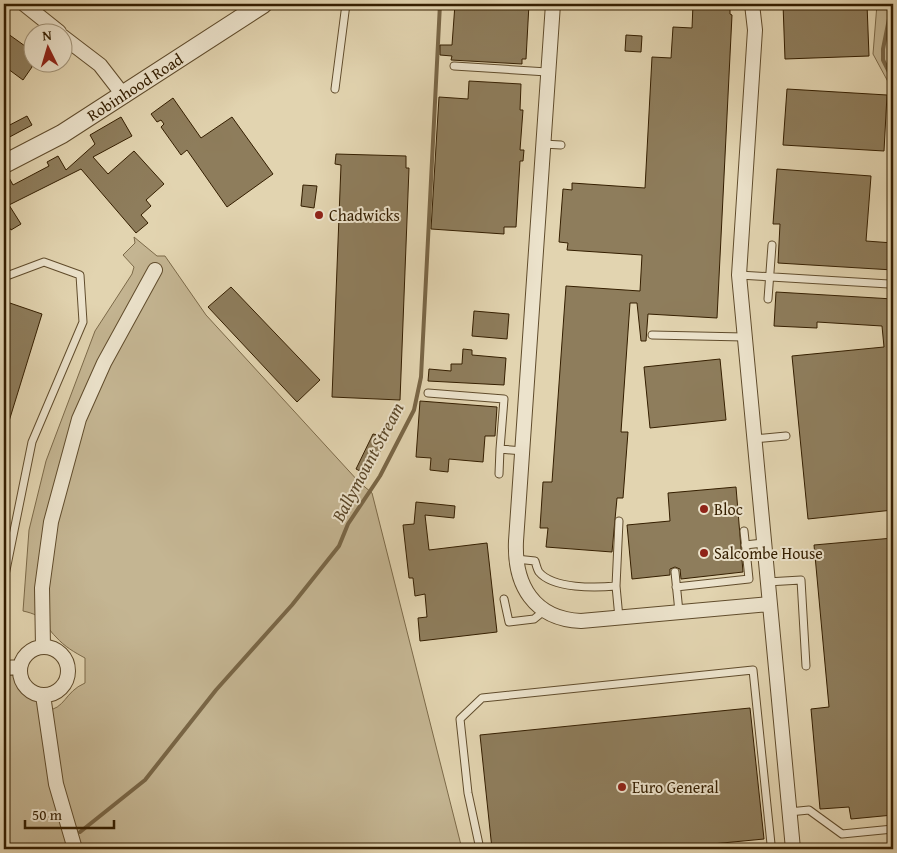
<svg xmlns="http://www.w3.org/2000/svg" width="897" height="853" font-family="'Gentium Book Plus',serif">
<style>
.green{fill:#c4b592;stroke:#7c6a49}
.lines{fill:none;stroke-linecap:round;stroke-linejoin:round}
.stream{stroke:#796646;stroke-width:4}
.building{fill:#8e7d5c;stroke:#341e00}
.service-casing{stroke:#604c2c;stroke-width:9}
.minor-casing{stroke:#604c2c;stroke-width:16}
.tertiary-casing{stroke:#604c2c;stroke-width:20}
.service{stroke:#ece3cc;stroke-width:7}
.minor{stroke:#ece3cc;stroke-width:14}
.tertiary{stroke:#ece3cc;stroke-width:18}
.poi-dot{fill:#8f2418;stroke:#ece3cc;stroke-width:2}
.labels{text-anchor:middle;stroke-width:4;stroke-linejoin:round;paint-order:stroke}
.street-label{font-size:16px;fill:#341e00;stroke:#ece3cc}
.poi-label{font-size:16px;fill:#341e00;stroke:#ece3cc;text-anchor:start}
.water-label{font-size:18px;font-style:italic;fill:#5c4829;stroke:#ece3cc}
</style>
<rect width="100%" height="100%" fill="#e2d4b0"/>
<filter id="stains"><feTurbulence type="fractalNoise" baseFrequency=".004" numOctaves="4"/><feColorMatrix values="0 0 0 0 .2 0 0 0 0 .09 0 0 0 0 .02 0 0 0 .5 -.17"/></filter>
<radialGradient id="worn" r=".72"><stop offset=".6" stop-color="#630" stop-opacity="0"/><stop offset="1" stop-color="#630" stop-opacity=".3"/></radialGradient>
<path class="green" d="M 877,4 L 893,4 L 893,91 L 873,54 Z
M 134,237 L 157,256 L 165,256 L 206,315 L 359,482 L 372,493 L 462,849 L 4,849 L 4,668 L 20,667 C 21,680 26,690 39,694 L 45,711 C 66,709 64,692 85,683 L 85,658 C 74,652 65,647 56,637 C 42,623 46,616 23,611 L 29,530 L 46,461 L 95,331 L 132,274 L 134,267 L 123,255 L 135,243 Z"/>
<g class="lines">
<path class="stream" d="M 892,4 L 883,49 L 883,60 L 893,80
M 80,832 L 145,780 L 216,690 L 292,605 L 339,546 L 348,524 L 380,476 L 414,410 L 421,377 L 440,4
M 58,849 L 62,846"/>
</g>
<path class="building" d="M 455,4 L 529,4 L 526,59 L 522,59 L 522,64 L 451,60 L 452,56 L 440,55 L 440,45 L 452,45 Z
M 693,4 L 730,4 L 730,14 L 732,15 L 717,318 L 648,314 L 646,341 L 641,341 L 637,303 L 630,303 L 621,432 L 628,432 L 623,498 L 617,498 L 612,552 L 546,547 L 548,528 L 540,528 L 543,482 L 552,482 L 566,286 L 640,291 L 642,255 L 567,250 L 568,243 L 559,242 L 563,189 L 572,190 L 572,183 L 645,188 L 652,57 L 671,58 L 673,27 L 692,28 Z
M 783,4 L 867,4 L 869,56 L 785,59 Z
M 4,31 L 32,51 L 32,67 L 23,80 L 4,66 Z
M 626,35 L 642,36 L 641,52 L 625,51 Z
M 469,81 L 521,84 L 520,110 L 523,110 L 520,150 L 524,150 L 523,161 L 520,161 L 516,227 L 504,227 L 504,234 L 431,229 L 439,97 L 468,99 Z
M 787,89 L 887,95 L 884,151 L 783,145 Z
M 173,98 L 201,138 L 232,117 L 273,174 L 227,207 L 187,150 L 181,155 L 161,127 L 164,124 L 161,120 L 157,122 L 151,114 Z
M 27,116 L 32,125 L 4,140 L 4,128 Z
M 121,117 L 132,136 L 93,157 L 108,174 L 134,151 L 164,184 L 146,200 L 151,206 L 141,215 L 148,223 L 136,233 L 81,169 L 9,205 L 21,224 L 11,230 L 4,219 L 4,175 L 7,174 L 13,185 L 49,166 L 47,162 L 58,156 L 66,170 L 95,144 L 90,135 Z
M 336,154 L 406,156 L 406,168 L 409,168 L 400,400 L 332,397 L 341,165 L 335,164 Z
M 777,169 L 871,176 L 866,241 L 893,243 L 893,270 L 778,263 L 780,224 L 773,224 Z
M 303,185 L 317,186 L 314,208 L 301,206 Z
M 231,287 L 320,380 L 297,402 L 208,307 Z
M 776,292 L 893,299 L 893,510 L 808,519 L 792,356 L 884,347 L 882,326 L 817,322 L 817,328 L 774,326 Z
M 4,301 L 42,314 L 6,431 L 4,431 Z
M 474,311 L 509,314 L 507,339 L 472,336 Z
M 463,349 L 472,350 L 472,355 L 506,358 L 504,385 L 428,381 L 429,369 L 451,371 L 451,364 L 462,364 Z
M 720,359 L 726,420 L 650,428 L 644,367 Z
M 420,401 L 497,407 L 495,436 L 485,436 L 483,462 L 449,459 L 448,472 L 430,470 L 431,458 L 416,457 Z
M 373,434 L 387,437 L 368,475 L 356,469 Z
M 736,487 L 743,572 L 681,579 L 680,569 L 675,567 L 670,569 L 670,575 L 632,579 L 627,525 L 670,521 L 668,493 Z
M 416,502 L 455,506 L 454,518 L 425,515 L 429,550 L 487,543 L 497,632 L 420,641 L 418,618 L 427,617 L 425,594 L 415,596 L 413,578 L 409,578 L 403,525 L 414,524 Z
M 893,538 L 893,815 L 851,819 L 849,807 L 820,809 L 811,709 L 829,707 L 814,545 Z
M 750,708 L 764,839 L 660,849 L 492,849 L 480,735 Z"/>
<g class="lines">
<g class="service-casing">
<path id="service" d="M 454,66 L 547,72
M 335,89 L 346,4
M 543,144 L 561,145
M 739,275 L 889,284
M 4,277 L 44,262 L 80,275 L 83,322 L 32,442 L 4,580
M 768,299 L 772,245
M 652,335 L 744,337
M 428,393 L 504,399 L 500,449 L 523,451
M 754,439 L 786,436
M 499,474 L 500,449
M 745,545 L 763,543
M 516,559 L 535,561 C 536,564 537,569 539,572 C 553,589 596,588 616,586 L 619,618
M 675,572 L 679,612
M 767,582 L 801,580 L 806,666
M 616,586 L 619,521
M 676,587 L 749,579 L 744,531
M 504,599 L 509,622 L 534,619 L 545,610
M 789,812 L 809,810 L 842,834 L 893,829
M 480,849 L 468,793 L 460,719 L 482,698 L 753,670 L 771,844 L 767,849"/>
</g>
<g class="minor-casing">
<path id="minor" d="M 24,4 L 59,32
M 553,4 L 516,541 C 514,585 534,619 581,621 L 769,604
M 752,4 L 755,30 L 739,275 L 793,849
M 62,36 L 100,65 L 124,96
M 43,647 L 42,588 L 51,522 L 79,419 L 104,363 L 155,270
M20 671a24 24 0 1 1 48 0a24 24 0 1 1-48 0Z
M 4,668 L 20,667
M 43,695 L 56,784 L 75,849"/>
</g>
<g class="tertiary-casing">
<g id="tertiary">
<path id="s1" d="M 4,164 L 62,134 L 263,4"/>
</g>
</g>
<use href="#service" class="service"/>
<use href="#minor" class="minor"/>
<use href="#tertiary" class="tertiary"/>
</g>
<g class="poi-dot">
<circle cx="319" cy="215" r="5"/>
<circle cx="704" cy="509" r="5"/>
<circle cx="704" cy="553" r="5"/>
<circle cx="622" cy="787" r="5"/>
</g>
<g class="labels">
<g class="street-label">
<text dy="6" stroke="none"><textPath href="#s1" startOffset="152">Robinhood Road</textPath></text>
</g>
<g class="poi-label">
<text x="329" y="221">Chadwicks</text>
<text x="714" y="515">Bloc</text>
<text x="714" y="559">Salcombe House</text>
<text x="632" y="793">Euro General</text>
</g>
<g class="water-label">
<text transform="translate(368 462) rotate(-62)" y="6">Ballymount Stream</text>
</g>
</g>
<rect width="897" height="853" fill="none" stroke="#e2d4b0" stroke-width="20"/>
<rect x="5" y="5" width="887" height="843" fill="none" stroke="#341e00" stroke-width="2.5"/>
<rect x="10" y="10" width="877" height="833" fill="none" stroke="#341e00"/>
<g transform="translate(48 48) rotate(355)"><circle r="24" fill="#ece3cc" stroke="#a2947a"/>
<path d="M0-4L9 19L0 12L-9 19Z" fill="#8f2418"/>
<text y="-8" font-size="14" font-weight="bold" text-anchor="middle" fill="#341e00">N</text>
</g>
<path d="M25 820v8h89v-8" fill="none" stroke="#341e00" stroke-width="2.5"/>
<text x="32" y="820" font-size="15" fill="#341e00" stroke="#ece3cc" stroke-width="4" paint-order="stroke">50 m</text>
<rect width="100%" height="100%" filter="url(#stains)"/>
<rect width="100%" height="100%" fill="url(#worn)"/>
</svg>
